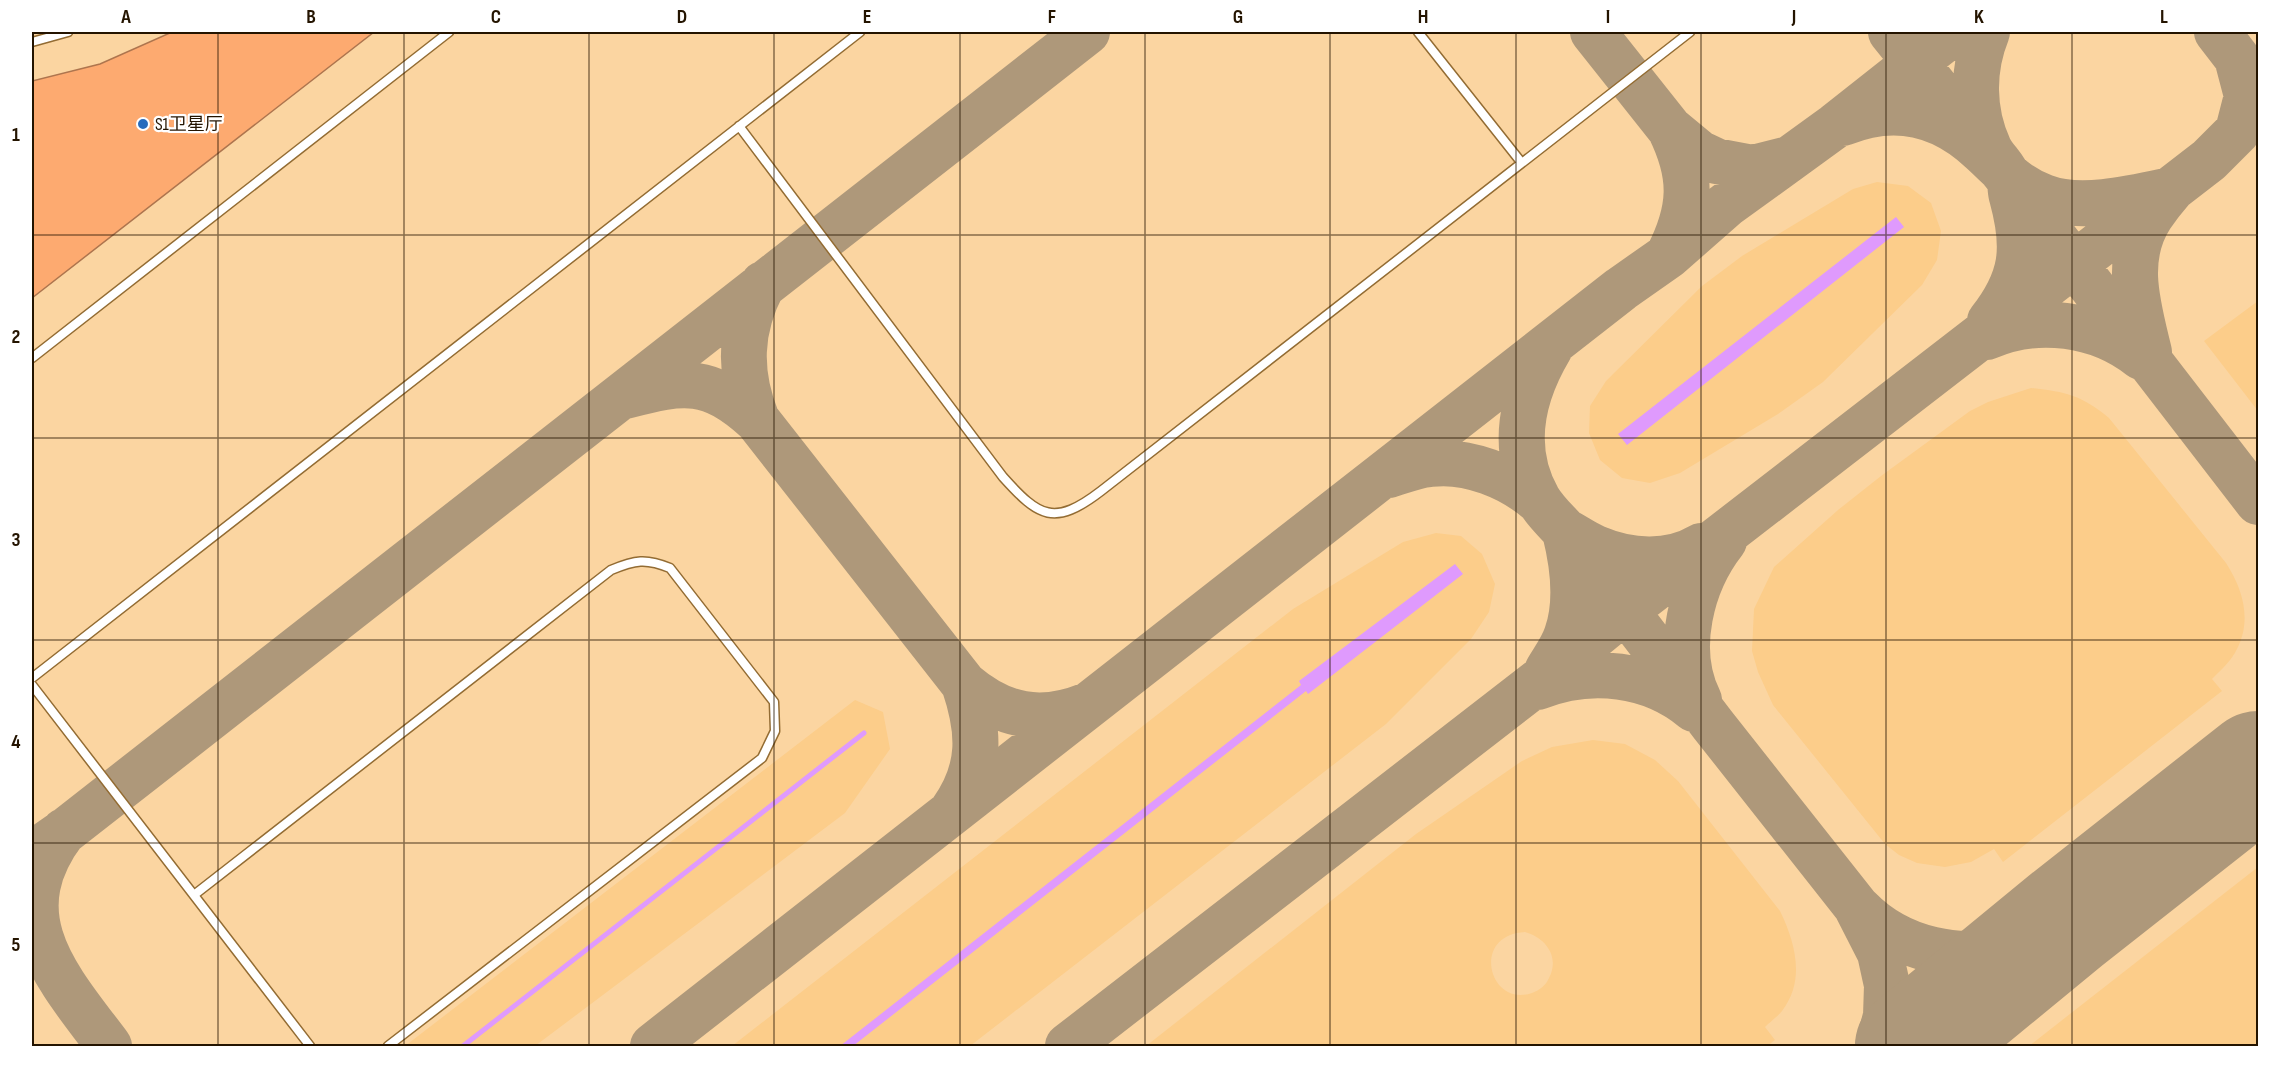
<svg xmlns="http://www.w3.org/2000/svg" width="2290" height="1078" font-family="'Sofia Sans Condensed','Noto Sans SC',sans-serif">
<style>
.built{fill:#fbd5a1}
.green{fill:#fccd8a;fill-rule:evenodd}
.water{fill:#df9afd}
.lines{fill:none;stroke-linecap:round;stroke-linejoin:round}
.stream{stroke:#df9afd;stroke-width:5}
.taxiway{stroke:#ae987a;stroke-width:46}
.runway{stroke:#ae987a;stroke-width:116}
.building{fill:#fdaa70;stroke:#ae754e;stroke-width:1.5}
.lane-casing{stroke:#936c33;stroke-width:11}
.lane{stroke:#fff;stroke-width:8}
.grid{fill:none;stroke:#241400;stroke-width:1.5;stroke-opacity:0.55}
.poi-dot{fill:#286cbd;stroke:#fff;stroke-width:2}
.labels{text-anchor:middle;stroke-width:4.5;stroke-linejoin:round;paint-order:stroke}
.poi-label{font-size:18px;fill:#241400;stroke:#fff;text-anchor:start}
.neatline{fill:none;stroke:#241400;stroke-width:2}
.grid-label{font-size:20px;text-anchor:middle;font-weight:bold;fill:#241400}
</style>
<rect width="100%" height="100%" fill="#f9dfbc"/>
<path class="built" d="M 32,32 L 2258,32 L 2258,1046 L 32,1046 Z"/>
<path class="green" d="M 1877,182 L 1908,186 L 1931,203 L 1941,231 L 1937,260 L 1922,285 L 1823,382 L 1778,414 L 1680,473 L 1650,483 L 1622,478 L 1600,460 L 1589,433 L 1590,406 L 1606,381 L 1702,286 L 1742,256 L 1853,189 Z
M 2258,301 L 2258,411 L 2204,341 Z
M 2031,388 C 2066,392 2081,395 2109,418 L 2226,563 C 2243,589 2252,620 2237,649 C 2232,660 2221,670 2212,679 L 2222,691 L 2003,862 L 1994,849 L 1971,862 L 1945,867 L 1917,863 L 1899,855 L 1885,844 L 1773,705 L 1758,672 L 1752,651 L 1754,609 L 1774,567 L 1838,510 L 1881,476 L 1970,411 L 1988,402 Z
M 1436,533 L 1461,536 L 1482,554 L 1495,584 L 1489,612 L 1471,639 L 1386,724 L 970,1046 L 732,1046 L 1293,609 L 1403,542 Z
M 855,700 L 883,712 L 890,749 L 845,813 L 535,1046 L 405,1046 Z
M 1593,740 L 1625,744 L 1655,760 L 1678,781 L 1780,911 C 1795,942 1806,980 1782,1011 C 1777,1017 1770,1022 1765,1027 L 1775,1040 L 1767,1046 L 1146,1046 L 1416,834 L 1522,761 L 1552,747 ZM 1525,932 C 1546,938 1560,957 1549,978 C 1546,985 1540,990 1532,993 C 1489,1008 1470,935 1525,932 Z
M 2258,867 L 2258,1046 L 2029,1046 Z"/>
<path class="water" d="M 1896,217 L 1904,227 L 1627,445 L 1618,434 Z
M 1455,564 L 1463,574 L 1308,694 L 1306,691 L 853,1046 L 840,1046 L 1301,685 L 1299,681 Z"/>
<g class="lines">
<path class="stream" d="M 463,1046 L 864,733"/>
<path class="taxiway" d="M 1593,32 L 1670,129 L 1699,153 L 1716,161 L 1753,168 L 1789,159
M 1891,32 L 2009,179 L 2258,502
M 1987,32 C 1972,69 1972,111 1989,148 C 1994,159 2005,167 2009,179 C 2011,184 2010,191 2012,197 C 2026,248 2023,279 1990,321
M 1843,123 C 1894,102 1942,113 1982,151 C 2004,171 2015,186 2044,197 C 2080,211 2134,198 2171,190 C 2164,198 2157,207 2151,216 C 2123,259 2138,306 2149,352
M 1668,256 C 1692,209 1693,176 1670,129
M 1987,337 C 2037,315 2098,323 2141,357
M 1550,348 C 1522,395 1509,448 1538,499 C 1545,511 1556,521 1565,531 L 1713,725 L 1856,906 L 1880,953 L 1887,985 L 1886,1016 L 1878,1046
M 625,396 C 685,380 709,377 757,420 L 964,684 C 1003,717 1041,724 1088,705
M 757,420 C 738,373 739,329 763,284
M 1389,475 C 1402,471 1416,465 1430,464 C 1468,459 1511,477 1539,501
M 1567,532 C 1576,537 1586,544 1596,548 C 1629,562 1669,565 1701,546
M 1547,671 C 1554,659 1563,647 1567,634 C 1578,602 1573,564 1565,532
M 1538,687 C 1590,666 1651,673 1694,709
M 1699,700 C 1674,650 1691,583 1724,541
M 952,811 C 982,769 980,731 964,684
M 64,831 C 0,916 57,977 109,1046
M 32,854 L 65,831 L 1087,32
M 1859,909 C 1899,950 1962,964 2016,946 C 2034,940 2049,930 2065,921
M 653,1046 L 1411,453 L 1621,289 L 1668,256 L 1726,205 L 1835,126 L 1954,32
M 1068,1046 L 1542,679 L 1625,611 L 2209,160 L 2238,131 L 2247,96 L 2237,58 L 2217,32"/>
<path class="runway" d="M 1913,1046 L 2065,921 L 2258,769"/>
</g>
<path class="building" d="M 172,32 L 374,32 L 32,298 L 32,81 L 100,64 Z"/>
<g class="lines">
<g class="lane-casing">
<path id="lane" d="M 1418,32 L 1521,162
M 32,42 L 68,32
M 739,126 L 1003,477 C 1039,517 1054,527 1101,491 L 1690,32
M 32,358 L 449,32
M 32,678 L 860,32
M 32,685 L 310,1046
M 194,895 L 611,570 C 635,560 646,558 670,568 L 774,702 L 775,731 L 762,758 L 388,1046"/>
</g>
<use href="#lane" class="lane"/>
</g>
<path class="grid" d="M 218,32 L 218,1046M 404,32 L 404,1046M 589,32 L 589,1046M 774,32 L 774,1046M 960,32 L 960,1046M 1145,32 L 1145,1046M 1330,32 L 1330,1046M 1516,32 L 1516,1046M 1701,32 L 1701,1046M 1886,32 L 1886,1046M 2072,32 L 2072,1046M 32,235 L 2258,235M 32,438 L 2258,438M 32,640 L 2258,640M 32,843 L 2258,843"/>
<circle class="poi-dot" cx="143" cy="124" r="6"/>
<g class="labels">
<g class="poi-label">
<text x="155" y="130">S1卫星厅</text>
</g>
</g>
<rect width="2290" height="1078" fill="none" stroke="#ffffff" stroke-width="66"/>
<rect x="33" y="33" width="2224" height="1012" class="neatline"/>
<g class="grid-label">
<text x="126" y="23">A</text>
<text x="311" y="23">B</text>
<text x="496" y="23">C</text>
<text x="682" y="23">D</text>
<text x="867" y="23">E</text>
<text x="1052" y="23">F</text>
<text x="1238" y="23">G</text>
<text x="1423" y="23">H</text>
<text x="1608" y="23">I</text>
<text x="1794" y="23">J</text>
<text x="1979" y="23">K</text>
<text x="2164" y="23">L</text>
<text x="16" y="141">1</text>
<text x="16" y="343">2</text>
<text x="16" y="546">3</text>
<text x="16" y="748">4</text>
<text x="16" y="951">5</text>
</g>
</svg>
